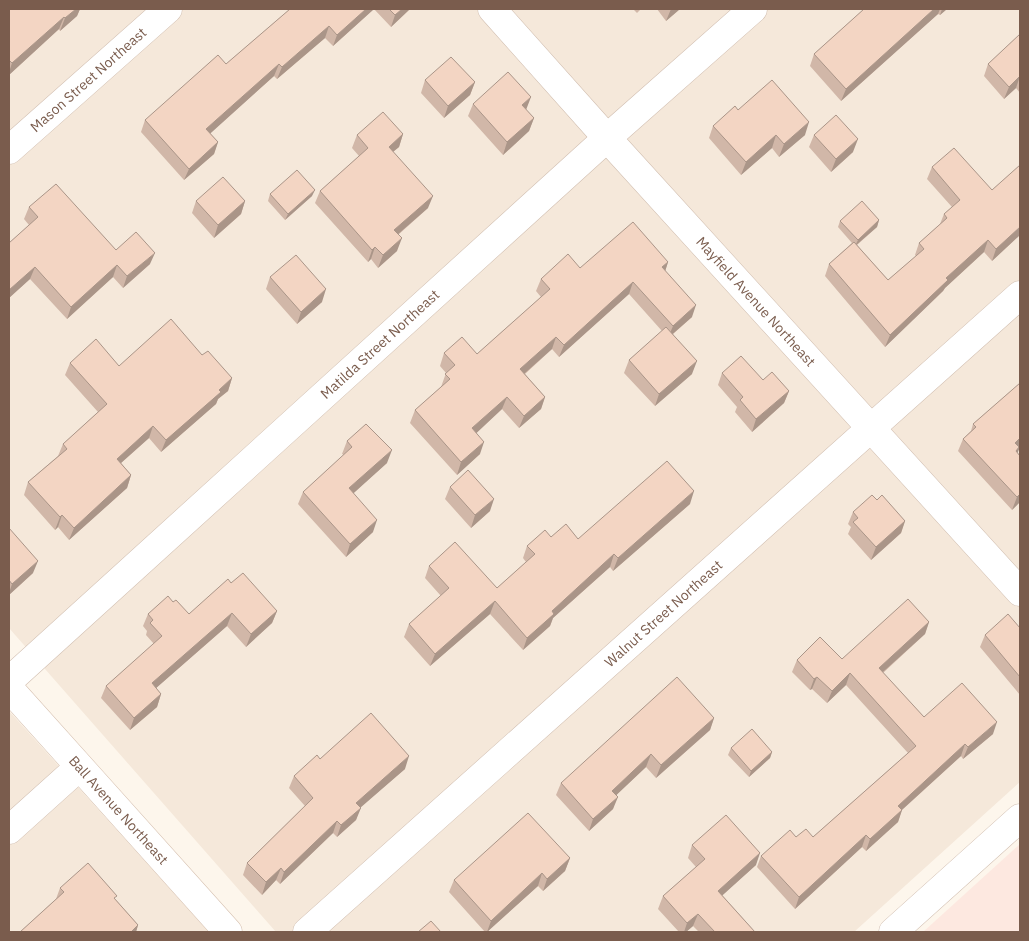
<svg xmlns="http://www.w3.org/2000/svg" width="1029" height="941" font-family="'IBM Plex Sans',sans-serif">
<style>
.residential{fill:#f5e8da}
.commercial{fill:#fde8e0}
.lines{fill:none;stroke-linecap:round;stroke-linejoin:round}
.street-casing{stroke:#d1beb0;stroke-width:29}
.secondary-casing{stroke:#d6c0b0;stroke-width:29}
.street{stroke:#fff;stroke-width:28}
.secondary{stroke:#fff;stroke-width:28}
.wall{fill:#d1b7a8}
.shaded-wall{fill:#aa9588}
.building{fill:#f3d5c3;stroke:#aa9588}
.labels{text-anchor:middle;stroke-width:4.5;stroke-linejoin:round;paint-order:stroke}
.street-label{font-size:14px;fill:#7a5c4d;stroke:#fffaf3}
</style>
<rect width="100%" height="100%" fill="#fdf6ec"/>
<path class="residential" d="M 9,9 L 1020,9 L 1020,782 L 854,932 L 276,932 L 9,628 Z
M 9,711 L 209,932 L 9,932 Z"/>
<path class="commercial" d="M 1020,844 L 1020,932 L 923,932 Z"/>
<g class="lines">
<g class="street-casing">
<g id="street">
<path id="s1" d="M 492,9 L 607,138 L 1020,592"/>
<path id="s2" d="M 9,150 L 168,9"/>
<path id="s3" d="M 9,681 L 607,138 L 753,9"/>
<path d="M 9,830 L 79,767"/>
<path id="s4" d="M 307,932 L 1020,295"/>
<path d="M 893,932 L 1020,818"/>
</g>
</g>
<g class="secondary-casing">
<g id="secondary">
<path id="s5" d="M 9,688 L 228,932"/>
</g>
</g>
<use href="#street" class="street"/>
<use href="#secondary" class="secondary"/>
</g>
<path class="wall" d="M 9,9 L 80,9 L 77,16 L 60,31 L 59,29 L 9,75 Z
M 290,9 L 410,9 L 391,27 L 374,9 L 333,46 L 325,38 L 277,79 L 274,76 L 210,133 L 218,142 L 214,154 L 184,180 L 141,132 L 145,120 L 226,64 Z
M 633,9 L 641,9 L 637,13 Z
M 657,9 L 680,9 L 666,21 Z
M 864,9 L 947,9 L 940,15 L 938,14 L 841,101 L 810,66 L 814,54 Z
M 1020,34 L 1020,93 L 1016,88 L 1004,99 L 984,76 L 988,64 Z
M 425,80 L 475,82 L 470,95 L 444,118 L 421,93 Z
M 473,104 L 526,110 L 534,118 L 529,131 L 503,155 L 468,116 Z
M 738,110 L 805,135 L 779,157 L 772,148 L 741,175 L 709,138 L 713,126 Z
M 403,134 L 399,147 L 393,152 L 428,208 L 398,235 L 397,251 L 378,268 L 371,259 L 368,262 L 315,203 L 320,191 L 359,156 L 352,148 L 357,135 Z
M 814,135 L 853,152 L 831,172 L 809,147 Z
M 1020,165 L 1020,235 L 992,261 L 984,252 L 945,288 L 943,291 L 885,347 L 825,276 L 829,264 L 852,243 L 838,227 L 840,221 L 879,220 L 877,227 L 857,245 L 888,280 L 916,256 L 915,255 L 919,243 L 940,224 L 944,214 L 952,207 L 927,179 L 932,167 L 992,190 Z
M 270,194 L 312,196 L 285,220 L 268,201 Z
M 196,201 L 245,201 L 241,214 L 214,238 L 192,213 Z
M 29,207 L 116,250 L 150,264 L 123,288 L 113,277 L 67,319 L 30,279 L 9,298 L 9,243 L 29,225 L 24,219 Z
M 668,262 L 665,271 L 692,317 L 673,334 L 692,374 L 655,406 L 624,373 L 629,360 L 662,331 L 629,294 L 559,357 L 552,349 L 525,374 L 545,397 L 541,409 L 519,428 L 502,409 L 476,433 L 480,454 L 457,475 L 410,423 L 415,410 L 441,387 L 446,373 L 440,366 L 444,353 L 477,354 L 541,297 L 536,291 L 541,279 L 580,268 Z
M 270,277 L 322,302 L 297,324 L 266,289 Z
M 202,355 L 232,378 L 228,391 L 218,399 L 216,404 L 161,452 L 149,438 L 121,463 L 131,475 L 127,488 L 69,540 L 58,527 L 55,530 L 24,495 L 28,482 L 58,456 L 63,444 L 98,412 L 65,375 L 70,363 L 119,366 Z
M 722,373 L 763,380 L 789,391 L 784,403 L 752,432 L 735,412 L 737,407 L 718,385 Z
M 1020,383 L 1020,447 L 1017,452 L 1020,456 L 1020,502 L 1012,510 L 958,451 L 963,439 L 971,431 L 973,424 Z
M 347,441 L 387,463 L 353,493 L 373,532 L 346,557 L 298,504 L 303,492 L 344,455 L 342,454 Z
M 450,487 L 490,511 L 471,528 L 445,499 Z
M 877,500 L 905,521 L 901,533 L 871,560 L 848,534 L 851,527 L 848,524 L 853,512 Z
M 690,504 L 613,571 L 610,567 L 553,618 L 550,626 L 523,650 L 490,614 L 430,666 L 404,637 L 409,624 L 441,596 L 425,578 L 429,566 L 497,588 L 526,562 L 523,558 L 527,546 L 551,537 L 578,539 Z
M 9,528 L 33,573 L 9,595 Z
M 231,583 L 277,611 L 272,623 L 246,647 L 227,626 L 156,688 L 161,694 L 157,707 L 130,730 L 101,698 L 106,686 L 154,644 L 146,635 L 147,631 L 143,626 L 148,614 L 173,602 L 189,614 Z
M 929,622 L 925,634 L 883,673 L 924,717 L 993,734 L 963,759 L 961,756 L 902,810 L 898,822 L 866,851 L 862,847 L 795,909 L 757,867 L 761,856 L 796,837 L 813,837 L 908,753 L 846,685 L 827,703 L 812,689 L 810,690 L 792,672 L 797,660 L 842,659 Z
M 1020,628 L 1020,695 L 980,647 L 985,635 Z
M 714,718 L 710,730 L 656,778 L 646,767 L 616,795 L 613,809 L 589,831 L 556,795 L 561,783 Z
M 731,748 L 772,752 L 770,758 L 749,777 L 728,755 Z
M 320,759 L 405,769 L 360,807 L 356,820 L 337,837 L 333,833 L 280,884 L 276,880 L 262,895 L 243,875 L 247,863 L 305,806 L 289,788 L 294,776 Z
M 692,845 L 756,865 L 722,895 L 755,932 L 699,932 L 693,926 L 686,932 L 679,932 L 658,909 L 663,896 L 696,867 L 688,858 Z
M 570,858 L 565,871 L 543,891 L 538,886 L 487,932 L 485,932 L 449,892 L 454,880 Z
M 60,888 L 116,900 L 138,925 L 136,932 L 20,932 L 56,899 Z"/>
<path class="shaded-wall" d="M 76,9 L 80,9 L 77,16 L 60,31 L 65,18 Z
M 366,9 L 374,9 L 333,46 L 337,35 Z
M 402,9 L 410,9 L 391,27 L 395,15 Z
M 671,9 L 680,9 L 666,21 Z
M 934,9 L 940,9 L 938,14 L 841,101 L 846,89 Z
M 942,9 L 947,9 L 940,15 Z
M 64,17 L 59,29 L 9,75 L 9,72 L 12,63 Z
M 329,26 L 325,38 L 277,79 L 282,67 Z
M 279,64 L 274,76 L 202,141 L 206,129 Z
M 1020,76 L 1016,88 L 1004,99 L 1009,87 Z
M 475,82 L 470,95 L 444,118 L 448,106 Z
M 531,97 L 526,110 L 522,105 Z
M 534,118 L 529,131 L 503,155 L 507,142 Z
M 809,122 L 805,135 L 779,157 L 784,144 Z
M 403,134 L 399,147 L 384,159 L 389,147 Z
M 776,135 L 772,148 L 741,175 L 746,162 Z
M 858,139 L 853,152 L 831,172 L 836,159 Z
M 218,142 L 214,154 L 184,180 L 189,169 Z
M 315,190 L 312,196 L 285,220 L 288,214 Z
M 433,196 L 428,208 L 389,242 L 394,230 Z
M 245,201 L 241,214 L 214,238 L 218,225 Z
M 879,220 L 877,227 L 855,246 L 858,240 Z
M 1020,227 L 1020,235 L 992,261 L 996,249 Z
M 402,238 L 397,251 L 378,268 L 383,255 Z
M 988,240 L 984,252 L 945,288 L 943,291 L 885,347 L 890,335 L 946,278 Z
M 375,247 L 371,259 L 368,262 L 372,250 Z
M 155,253 L 150,264 L 123,288 L 127,276 Z
M 668,262 L 664,275 L 662,267 Z
M 117,265 L 113,277 L 67,319 L 71,307 Z
M 35,267 L 30,279 L 9,298 L 9,290 Z
M 633,282 L 629,294 L 559,357 L 564,345 Z
M 326,289 L 322,302 L 297,324 L 301,312 Z
M 696,305 L 692,317 L 668,338 L 673,326 Z
M 556,337 L 552,349 L 516,381 L 520,369 Z
M 697,361 L 692,374 L 655,406 L 659,394 Z
M 232,378 L 228,391 L 218,399 L 216,404 L 161,452 L 166,440 Z
M 789,391 L 784,403 L 752,432 L 756,419 Z
M 507,397 L 502,409 L 468,441 L 472,428 Z
M 545,397 L 541,409 L 519,428 L 524,416 Z
M 153,426 L 149,438 L 112,471 L 117,459 Z
M 1020,438 L 1020,447 L 1015,459 L 1015,443 Z
M 484,442 L 480,454 L 457,475 L 461,462 Z
M 392,450 L 387,463 L 345,501 L 349,488 Z
M 131,475 L 127,488 L 69,540 L 74,528 Z
M 694,491 L 690,504 L 613,571 L 618,558 Z
M 1020,494 L 1020,502 L 1012,510 L 1017,497 Z
M 494,499 L 490,511 L 471,528 L 475,515 Z
M 62,515 L 58,527 L 55,530 L 60,517 Z
M 377,520 L 373,532 L 346,557 L 350,544 Z
M 905,521 L 901,533 L 871,560 L 876,547 Z
M 614,554 L 610,567 L 553,618 L 550,626 L 523,650 L 527,638 L 552,611 Z
M 38,561 L 33,573 L 9,595 L 9,593 L 12,584 Z
M 495,601 L 490,614 L 430,666 L 435,654 Z
M 277,611 L 272,623 L 246,647 L 251,634 Z
M 232,613 L 227,626 L 147,696 L 152,683 Z
M 929,622 L 925,634 L 874,680 L 879,668 Z
M 850,673 L 846,685 L 827,703 L 832,691 Z
M 817,677 L 812,689 L 810,690 L 814,679 Z
M 161,694 L 157,707 L 130,730 L 134,718 Z
M 714,718 L 710,730 L 656,778 L 661,765 Z
M 997,722 L 993,734 L 963,759 L 968,747 Z
M 965,744 L 961,756 L 893,818 L 898,806 Z
M 772,752 L 770,758 L 749,777 L 751,771 Z
M 651,754 L 646,767 L 608,803 L 612,791 Z
M 409,756 L 405,769 L 352,815 L 356,803 Z
M 618,797 L 613,809 L 589,831 L 593,819 Z
M 361,808 L 356,820 L 337,837 L 341,825 Z
M 902,810 L 898,822 L 866,851 L 870,839 Z
M 337,821 L 333,833 L 280,884 L 284,872 Z
M 866,835 L 862,847 L 795,909 L 799,897 Z
M 760,853 L 756,865 L 714,903 L 718,891 Z
M 570,858 L 565,871 L 543,891 L 547,879 Z
M 281,868 L 276,880 L 262,895 L 266,882 Z
M 542,873 L 538,886 L 487,932 L 491,921 Z
M 698,914 L 693,926 L 686,932 L 684,932 L 687,923 Z
M 138,925 L 136,932 L 131,932 Z"/>
<path class="building" d="M 9,9 L 76,9 L 65,18 L 64,17 L 12,63 L 9,60 Z
M 290,9 L 366,9 L 337,35 L 329,26 L 282,67 L 279,64 L 206,129 L 218,142 L 189,169 L 145,120 L 218,55 L 226,64 Z
M 389,9 L 402,9 L 395,15 Z
M 864,9 L 934,9 L 846,89 L 814,54 Z
M 1020,34 L 1020,76 L 1009,87 L 988,64 Z
M 451,57 L 475,82 L 448,106 L 425,80 Z
M 508,72 L 531,97 L 522,105 L 534,118 L 507,142 L 473,104 Z
M 772,80 L 809,122 L 784,144 L 776,135 L 746,162 L 713,126 L 735,106 L 738,110 Z
M 383,112 L 403,134 L 389,147 L 433,196 L 394,230 L 402,238 L 383,255 L 375,247 L 372,250 L 320,191 L 368,148 L 357,135 Z
M 836,115 L 858,139 L 836,159 L 814,135 Z
M 954,148 L 992,190 L 1020,165 L 1020,227 L 996,249 L 988,240 L 946,278 L 948,280 L 890,335 L 829,264 L 854,242 L 888,280 L 924,249 L 919,243 L 947,218 L 944,214 L 960,200 L 932,167 Z
M 297,170 L 315,190 L 288,214 L 270,194 Z
M 223,177 L 245,201 L 218,225 L 196,201 Z
M 56,184 L 116,250 L 136,232 L 155,253 L 127,276 L 117,265 L 71,307 L 35,267 L 9,290 L 9,243 L 38,217 L 29,207 Z
M 862,201 L 879,220 L 858,240 L 840,221 Z
M 633,222 L 668,262 L 662,267 L 696,305 L 673,326 L 633,282 L 564,345 L 556,337 L 520,369 L 545,397 L 524,416 L 507,397 L 472,428 L 484,442 L 461,462 L 415,410 L 450,379 L 445,374 L 455,365 L 444,353 L 462,337 L 477,354 L 550,289 L 541,279 L 568,254 L 580,268 Z
M 296,255 L 326,289 L 301,312 L 270,277 Z
M 171,319 L 202,355 L 208,351 L 232,378 L 219,390 L 221,392 L 166,440 L 153,426 L 117,459 L 131,475 L 74,528 L 62,515 L 60,517 L 28,482 L 67,449 L 63,444 L 107,404 L 70,363 L 96,339 L 119,366 Z
M 666,327 L 697,361 L 659,394 L 629,360 Z
M 741,356 L 763,380 L 772,372 L 789,391 L 756,419 L 740,400 L 743,397 L 722,373 Z
M 1020,383 L 1020,438 L 1015,443 L 1019,447 L 1016,451 L 1020,456 L 1020,494 L 1017,497 L 963,439 L 976,427 L 973,424 Z
M 366,424 L 392,450 L 349,488 L 377,520 L 350,544 L 303,492 L 352,447 L 347,441 Z
M 667,461 L 694,491 L 618,558 L 614,554 L 552,611 L 554,614 L 527,638 L 495,601 L 435,654 L 409,624 L 449,588 L 429,566 L 455,542 L 497,588 L 535,554 L 527,546 L 545,530 L 551,537 L 566,524 L 578,539 Z
M 468,470 L 494,499 L 475,515 L 450,487 Z
M 872,495 L 877,500 L 882,495 L 905,521 L 876,547 L 853,522 L 858,518 L 853,512 Z
M 9,528 L 38,561 L 12,584 L 9,580 Z
M 243,573 L 277,611 L 251,634 L 232,613 L 152,683 L 161,694 L 134,718 L 106,686 L 162,636 L 150,623 L 153,620 L 148,614 L 168,596 L 173,602 L 176,600 L 189,614 L 228,579 L 231,583 Z
M 908,599 L 929,622 L 879,668 L 924,717 L 962,683 L 997,722 L 968,747 L 965,744 L 898,806 L 902,810 L 870,839 L 866,835 L 799,897 L 761,856 L 790,830 L 796,837 L 806,829 L 813,837 L 916,746 L 850,673 L 832,691 L 817,677 L 814,679 L 797,660 L 820,637 L 842,659 Z
M 1008,614 L 1020,628 L 1020,677 L 985,635 Z
M 677,677 L 714,718 L 661,765 L 651,754 L 612,791 L 618,797 L 593,819 L 561,783 Z
M 371,713 L 409,756 L 356,803 L 361,808 L 341,825 L 337,821 L 284,872 L 281,868 L 266,882 L 247,863 L 313,798 L 294,776 L 317,755 L 320,759 Z
M 752,729 L 772,752 L 751,771 L 731,748 Z
M 528,813 L 570,858 L 547,879 L 542,873 L 491,921 L 454,880 Z
M 726,815 L 760,853 L 718,891 L 755,932 L 715,932 L 698,914 L 687,923 L 663,896 L 705,859 L 692,845 Z
M 88,863 L 117,896 L 114,898 L 138,925 L 131,932 L 20,932 L 64,892 L 60,888 Z
M 431,921 L 441,932 L 418,932 Z"/>
<g class="labels">
<g class="street-label">
<text dy="5" stroke="none"><textPath href="#s2" startOffset="106">Mason Street Northeast</textPath></text>
<text dy="5" stroke="none"><textPath href="#s1" startOffset="394">Mayfield Avenue Northeast</textPath></text>
<text dy="5" stroke="none"><textPath href="#s3" startOffset="501">Matilda Street Northeast</textPath></text>
<text dy="5" stroke="none"><textPath href="#s4" startOffset="478">Walnut Street Northeast</textPath></text>
<text dy="5" stroke="none"><textPath href="#s5" startOffset="164">Ball Avenue Northeast</textPath></text>
</g>
</g>
<rect width="1029" height="941" fill="none" stroke="#7a5c4d" stroke-width="20"/>
</svg>
